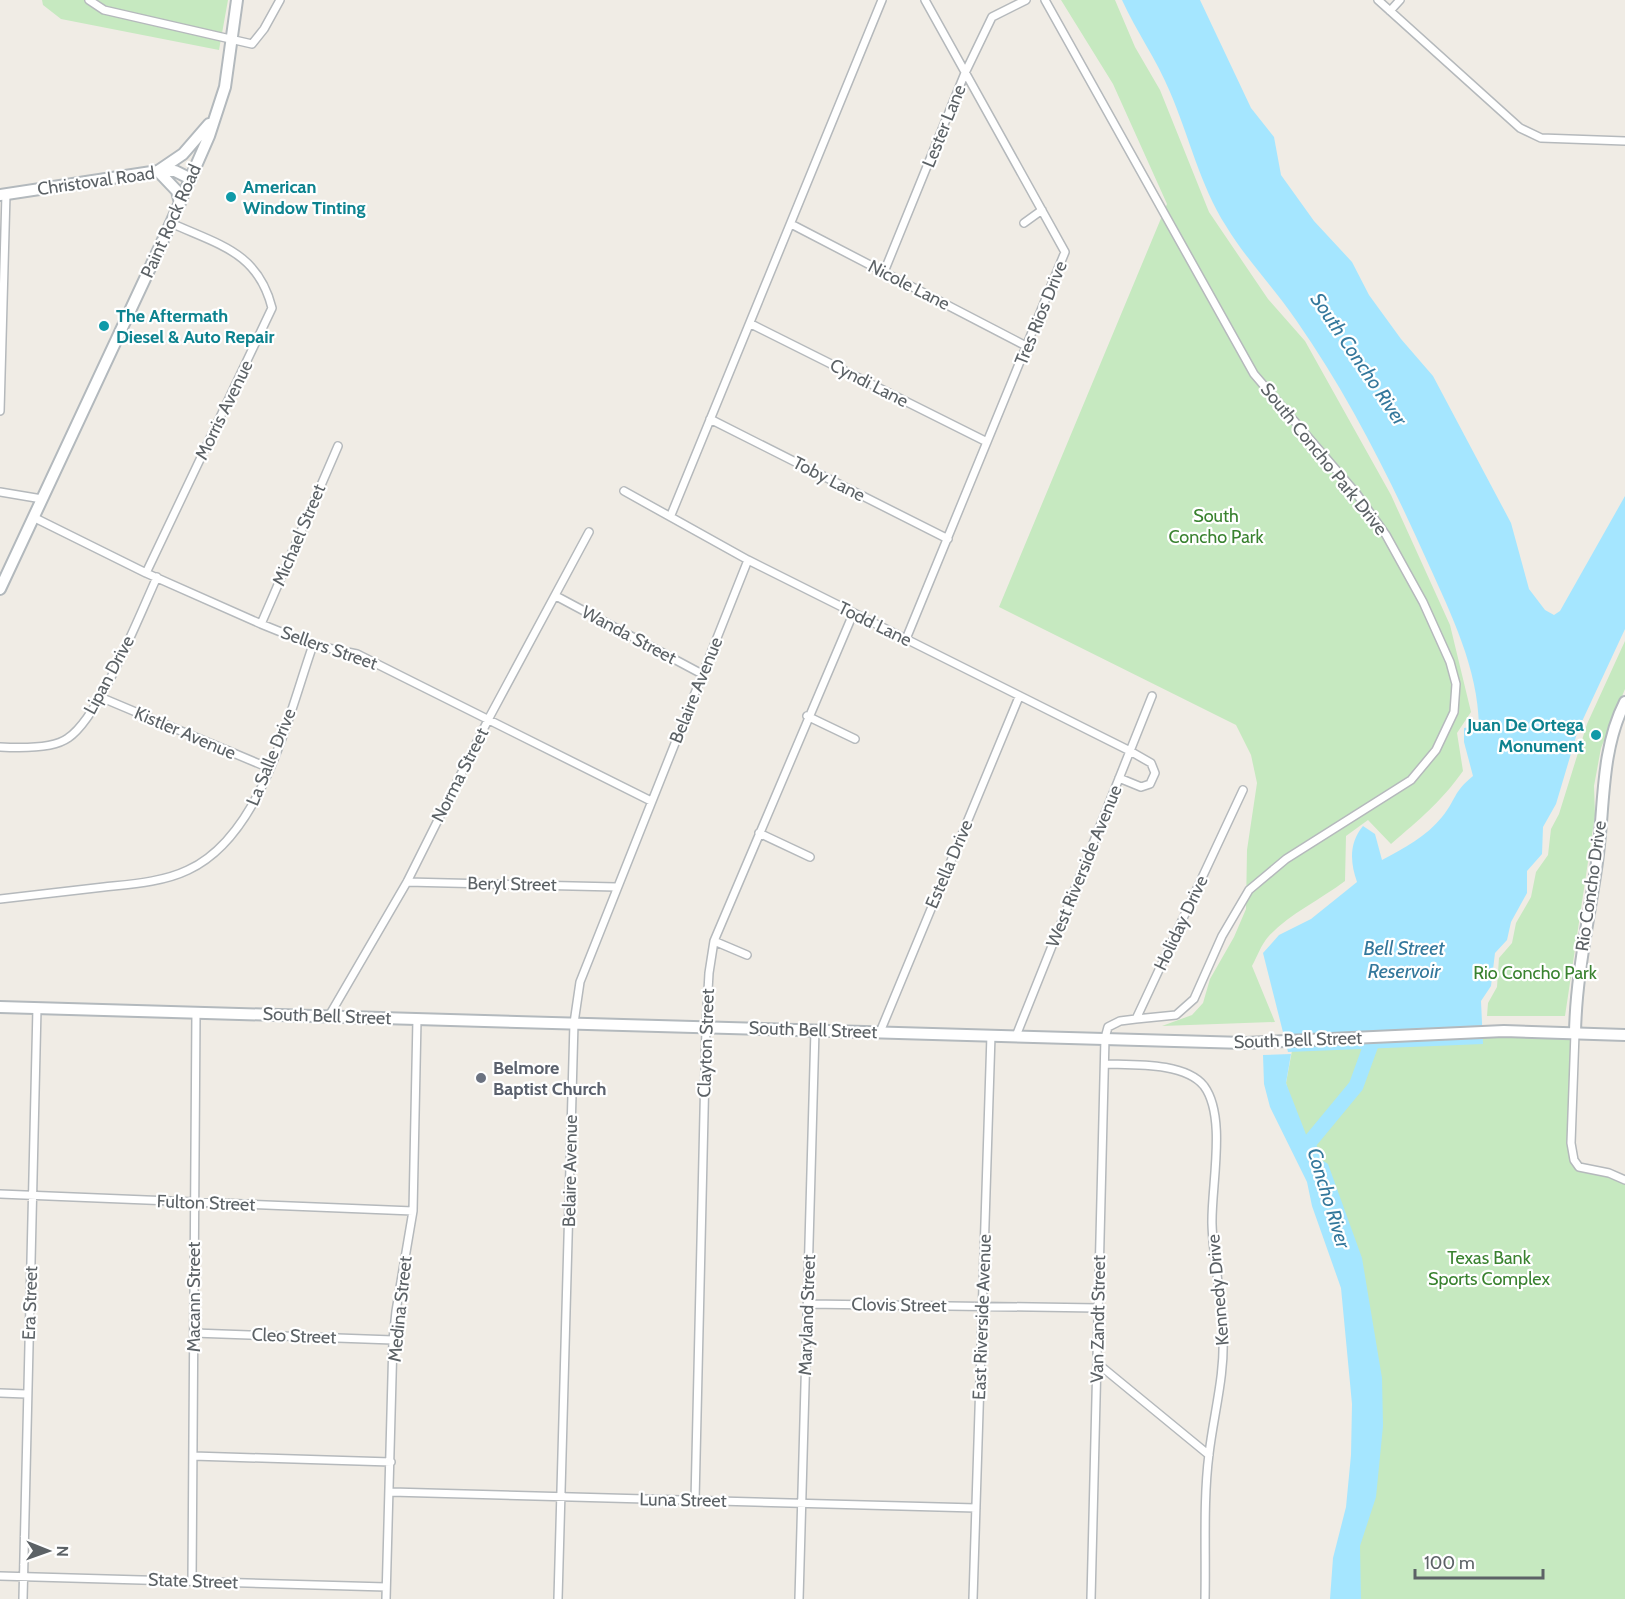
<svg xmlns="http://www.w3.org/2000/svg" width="1625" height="1599" font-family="Cabin,sans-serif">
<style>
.park{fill:#c6e9c0}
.water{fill:#a5e6ff}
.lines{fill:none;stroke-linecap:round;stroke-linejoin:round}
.river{stroke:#a5e6ff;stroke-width:15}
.street-casing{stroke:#b5b9bc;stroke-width:10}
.secondary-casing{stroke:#b3b9bd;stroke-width:14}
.street{stroke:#fff;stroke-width:7}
.secondary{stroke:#fff;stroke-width:10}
.culture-dot{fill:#0f9aa8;stroke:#fff;stroke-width:2}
.worship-dot{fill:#6b7280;stroke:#fff;stroke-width:2}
.labels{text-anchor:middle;stroke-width:4.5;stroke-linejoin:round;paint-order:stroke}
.street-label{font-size:18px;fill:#5c6266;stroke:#fff}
.culture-label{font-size:18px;font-weight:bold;fill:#0d838f;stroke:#fff;text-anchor:start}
.park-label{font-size:18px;fill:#39822f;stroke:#fff}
.worship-label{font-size:18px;font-weight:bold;fill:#5b616d;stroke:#fff;text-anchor:start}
.water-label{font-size:20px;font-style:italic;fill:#34789c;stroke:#fff}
</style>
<rect width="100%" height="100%" fill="#f0ece5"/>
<path class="park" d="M 42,0 L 228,0 L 219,50 L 61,19 L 43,5 Z
M 1061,0 L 1115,0 L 1135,47 L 1160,90 L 1209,212 L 1268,299 L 1305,341 L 1391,495 L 1450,625 L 1471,712 L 1457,733 L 1463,771 C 1440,803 1421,818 1391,844 L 1368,820 L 1346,836 L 1345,881 C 1320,900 1289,914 1268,937 C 1261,945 1257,957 1252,966 L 1275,1022 L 1162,1026 L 1192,1015 L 1203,1003 L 1210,979 L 1234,937 L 1246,909 L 1247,850 L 1257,783 L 1251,755 L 1236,725 L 999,607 L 1167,204 L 1113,84 Z
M 1625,641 L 1625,689 L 1601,748 L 1594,786 L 1595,815 L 1565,1016 L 1487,1016 L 1488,1003 L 1497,987 L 1499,958 L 1512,943 L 1516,923 L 1531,897 L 1536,872 L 1548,855 L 1551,829 L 1559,814 L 1587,724 Z
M 1470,1024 L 1504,1031 L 1575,1033 L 1571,1143 L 1579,1167 L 1625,1180 L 1625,1599 L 1344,1599 L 1378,1423 L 1286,1083 L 1296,1029 Z"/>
<path class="water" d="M 1122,0 L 1200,0 L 1251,108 L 1274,137 L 1281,175 L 1314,221 L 1352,262 L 1369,295 L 1401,339 L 1433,376 L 1511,523 L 1529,589 L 1545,610 L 1554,615 L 1560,611 L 1625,496 L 1625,629 L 1578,730 L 1556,804 L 1543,827 L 1542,854 L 1527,871 L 1527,893 L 1511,922 L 1507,940 L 1495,953 L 1491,986 L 1481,1001 L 1483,1044 L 1288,1052 L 1263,953 L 1279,935 L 1311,919 L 1357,882 C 1350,862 1349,843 1363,826 L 1375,834 L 1382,860 C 1403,849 1427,836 1442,817 C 1456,800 1453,792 1473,776 L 1464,742 L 1464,728 L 1479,726 C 1478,668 1451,614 1428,563 C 1390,478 1349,396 1296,320 C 1274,288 1246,259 1226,226 C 1200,185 1189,136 1170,92 C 1157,60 1136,31 1122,0 Z
M 1291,1054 L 1286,1083 L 1314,1155 L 1328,1164 L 1362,1258 L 1382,1378 L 1383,1426 L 1376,1497 L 1360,1546 L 1361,1599 L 1330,1599 L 1333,1558 L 1346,1507 L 1351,1455 L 1352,1404 L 1341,1288 L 1312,1206 L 1307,1182 L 1270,1107 L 1264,1084 L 1263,1055 Z"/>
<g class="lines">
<path class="river" d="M 1314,1159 L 1308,1144 L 1356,1086 L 1376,1031"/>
<g class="street-casing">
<path id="street" d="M 89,0 L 104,10 L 252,44 L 264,29 L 280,0
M 1045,0 L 1254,374 L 1356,493 L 1386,535 L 1423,602 L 1450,662 L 1456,684 L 1454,712 L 1436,750 L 1411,780 L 1286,859 L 1249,890 L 1222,936 L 1194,999 L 1176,1015 L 1136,1019
M 1378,0 L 1520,128 L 1541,138 L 1625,141
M 1390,11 L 1400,0
M 1024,223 L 1042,210
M 791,224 L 1028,347
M 884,272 L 965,73 L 992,17 L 1026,0
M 751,324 L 987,442
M 0,411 L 6,194
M 710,419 L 948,539
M 624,491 L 748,560 L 1130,751 L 1151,763 L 1155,773 L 1150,784 L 1141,787 L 1119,778
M 0,492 L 42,499
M 671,515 L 882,0
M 35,518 L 146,573 L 261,624 L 313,645 L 357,654 L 651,801
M 146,573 L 272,308 C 258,252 219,245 171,223
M 556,596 L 702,674
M 261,624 L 338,446
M 906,639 L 1065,252 L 925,0
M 100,697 L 269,768
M 807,716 L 855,739
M 0,747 C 18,748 53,749 68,738 C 99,718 140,614 157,577
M 759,833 L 810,857
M 407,882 L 616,887
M 0,899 C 35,895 69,891 104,887 C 132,884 163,882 188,870 C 262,836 288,716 313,645
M 714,941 L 747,955
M 329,1016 L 407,882 L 489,718 L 589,532
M 880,1032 L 1019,697
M 1575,1033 L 1571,1143 L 1574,1160 L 1579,1167 L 1609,1173 L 1625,1180
M 1016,1036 L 1152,696
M 1105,1064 C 1133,1065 1185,1062 1204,1086 C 1227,1117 1211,1186 1212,1224 C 1213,1260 1222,1296 1223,1333 C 1225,1376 1214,1412 1209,1454 C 1203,1501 1206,1551 1205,1599
M 0,1194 L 413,1211
M 808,1304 L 1098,1308
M 194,1333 L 393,1340
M 1097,1363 L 1209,1455
M 0,1393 L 26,1394
M 193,1456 L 391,1462
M 391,1492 L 976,1508
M 695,1501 L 706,1027 L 709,973 L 714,941 L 853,614
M 0,1576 L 386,1587
M 192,1581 L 196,1012
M 23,1599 L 37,1008
M 386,1599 L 393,1340 L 396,1311 L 413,1211 L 417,1019
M 558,1599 L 574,1023 L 580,982 L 748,560
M 799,1599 L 815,1030
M 973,1599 L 991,1035
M 1091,1599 L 1105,1038 L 1108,1027 L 1120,1021 L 1136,1019 L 1243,790"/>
</g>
<g class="secondary-casing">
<path id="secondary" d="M 0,195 L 158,171 L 175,171 L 191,179
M 180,203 L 177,191 L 158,171 L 183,154 L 209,124
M 0,589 L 171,223 L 209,136 L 225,87 L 237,0
M 0,1007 L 1245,1043 L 1504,1031 L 1625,1035
M 1575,1033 C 1576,977 1588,924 1596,869 C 1605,814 1599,753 1625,702"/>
</g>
<use href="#street" class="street"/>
<use href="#secondary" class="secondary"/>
</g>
<g class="culture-dot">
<circle cx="231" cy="197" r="6"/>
<circle cx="104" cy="326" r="6"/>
<circle cx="1596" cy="735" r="6"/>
</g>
<circle class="worship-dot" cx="481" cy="1078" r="6"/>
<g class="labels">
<g class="street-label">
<text transform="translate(944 126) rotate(-68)" y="6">Lester Lane</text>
<text transform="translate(96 181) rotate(-8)" y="6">Christoval Road</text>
<text transform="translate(171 221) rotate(-66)" y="6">Paint Rock Road</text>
<text transform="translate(909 285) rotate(27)" y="6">Nicole Lane</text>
<text transform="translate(1041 313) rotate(-68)" y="6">Tres Rios Drive</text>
<text transform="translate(869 383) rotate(27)" y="6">Cyndi Lane</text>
<text transform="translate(224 410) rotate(-64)" y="6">Morris Avenue</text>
<text transform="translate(1324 459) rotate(51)" y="6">South Concho Park Drive</text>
<text transform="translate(829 479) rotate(27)" y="6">Toby Lane</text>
<text transform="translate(299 535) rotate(-67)" y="6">Michael Street</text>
<text transform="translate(875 624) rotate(26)" y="6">Todd Lane</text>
<text transform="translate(629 635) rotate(28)" y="6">Wanda Street</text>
<text transform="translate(329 648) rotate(19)" y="6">Sellers Street</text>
<text transform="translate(109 675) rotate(-62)" y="6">Lipan Drive</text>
<text transform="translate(696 690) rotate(-68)" y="6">Belaire Avenue</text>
<text transform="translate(185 733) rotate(23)" y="6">Kistler Avenue</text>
<text transform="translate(271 757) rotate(-68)" y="6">La Salle Drive</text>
<text transform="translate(460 775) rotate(-63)" y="6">Norma Street</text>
<text transform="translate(949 864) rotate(-67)" y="6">Estella Drive</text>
<text transform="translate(1084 866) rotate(-68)" y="6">West Riverside Avenue</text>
<text transform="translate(512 884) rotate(1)" y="6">Beryl Street</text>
<text transform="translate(1591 886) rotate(-82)" y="6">Rio Concho Drive</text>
<text transform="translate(1181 923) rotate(-65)" y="6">Holiday Drive</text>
<text transform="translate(327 1016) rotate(2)" y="6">South Bell Street</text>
<text transform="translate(813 1030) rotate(2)" y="6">South Bell Street</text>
<text transform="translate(1298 1040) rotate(-2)" y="6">South Bell Street</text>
<text transform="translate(706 1043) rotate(-88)" y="6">Clayton Street</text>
<text transform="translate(570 1171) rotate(-89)" y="6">Belaire Avenue</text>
<text transform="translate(206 1203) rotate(2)" y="6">Fulton Street</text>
<text transform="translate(1218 1290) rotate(-95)" y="6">Kennedy Drive</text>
<text transform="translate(194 1297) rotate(-90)" y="6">Macann Street</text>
<text transform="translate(30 1303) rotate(-88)" y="6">Era Street</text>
<text transform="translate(899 1305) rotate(1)" y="6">Clovis Street</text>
<text transform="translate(400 1309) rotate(-84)" y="6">Medina Street</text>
<text transform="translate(807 1315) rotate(-88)" y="6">Maryland Street</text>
<text transform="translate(982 1317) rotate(-88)" y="6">East Riverside Avenue</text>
<text transform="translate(1098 1319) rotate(-89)" y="6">Van Zandt Street</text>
<text transform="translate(294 1336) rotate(2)" y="6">Cleo Street</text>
<text transform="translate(683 1500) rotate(1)" y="6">Luna Street</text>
<text transform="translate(193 1581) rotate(2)" y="6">State Street</text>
</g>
<g class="culture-label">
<text x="243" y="193">American<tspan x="243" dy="21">Window Tinting</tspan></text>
<text x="116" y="322">The Aftermath<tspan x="116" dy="21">Diesel &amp; Auto Repair</tspan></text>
<text x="1584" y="731" text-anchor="end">Juan De Ortega<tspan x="1584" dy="21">Monument</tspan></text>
</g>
<g class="park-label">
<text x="1216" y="522">South<tspan x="1216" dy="21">Concho Park</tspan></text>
<text x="1535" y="979">Rio Concho Park</text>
<text x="1489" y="1264">Texas Bank<tspan x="1489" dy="21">Sports Complex</tspan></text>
</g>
<g class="worship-label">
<text x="493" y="1074">Belmore<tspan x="493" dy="21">Baptist Church</tspan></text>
</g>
<g class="water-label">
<text transform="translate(1359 359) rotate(56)" y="7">South Concho River</text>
<text x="1404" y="955">Bell Street<tspan x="1404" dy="23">Reservoir</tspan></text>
<text transform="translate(1329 1198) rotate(73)" y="7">Concho River</text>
</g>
</g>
<g transform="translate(48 1551) rotate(91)" stroke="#ffffff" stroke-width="4.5" paint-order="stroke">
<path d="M0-4.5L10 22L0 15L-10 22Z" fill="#5c6266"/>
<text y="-9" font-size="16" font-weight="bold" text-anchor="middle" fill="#5c6266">N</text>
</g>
<path d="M1415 1569v9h128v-9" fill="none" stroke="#5c6266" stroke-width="3"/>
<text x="1424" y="1569" font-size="18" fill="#5c6266" stroke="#ffffff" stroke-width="4.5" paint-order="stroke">100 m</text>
</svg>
